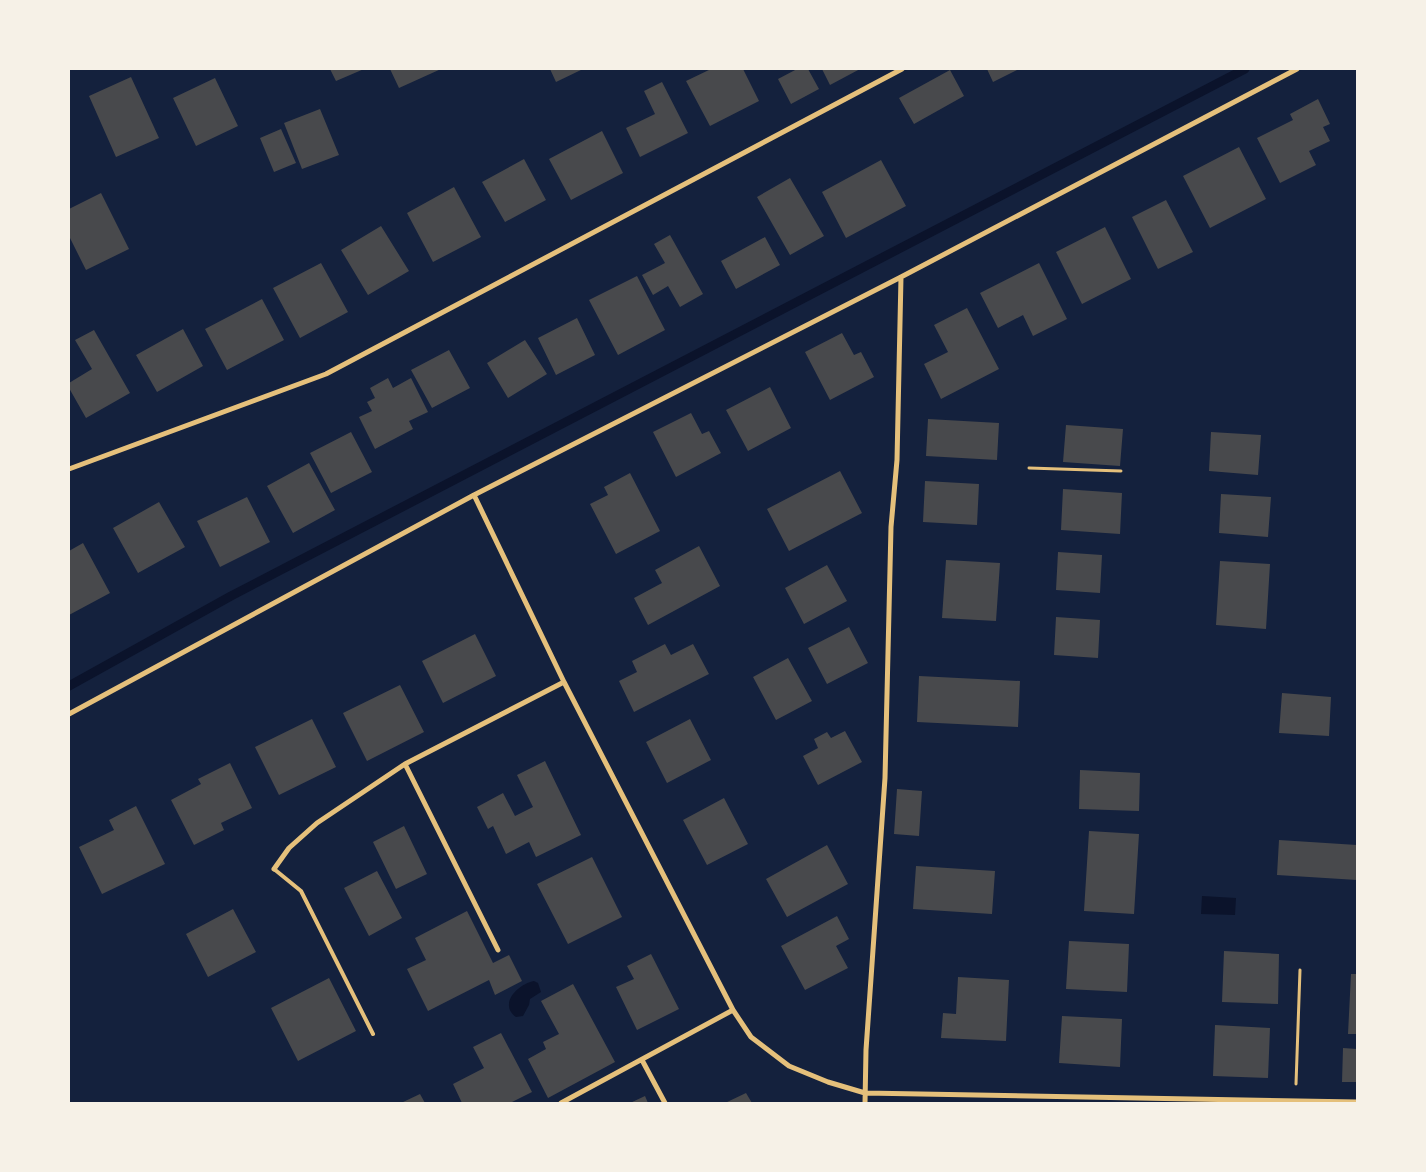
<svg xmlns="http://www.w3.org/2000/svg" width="1426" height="1172" font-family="'IBM Plex Sans',sans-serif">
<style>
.water{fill:#0b132b}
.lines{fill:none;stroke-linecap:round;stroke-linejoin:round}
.stream{stroke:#0b132b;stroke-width:9}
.building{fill:#48494c}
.path{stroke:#e5c07b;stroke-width:3}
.service{stroke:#e5c07b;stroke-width:4}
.minor{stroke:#e5c07b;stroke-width:5}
</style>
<rect width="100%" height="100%" fill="#14213d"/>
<path class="water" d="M 1202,896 L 1236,898 L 1235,915 L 1201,914 Z
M 534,981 L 538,983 L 541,992 L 530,999 L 529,1005 L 523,1016 L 516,1017 C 498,1004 518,984 534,981 Z"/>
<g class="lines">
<path class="stream" d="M 69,686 L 231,596 L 1245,69"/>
</g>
<path class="building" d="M 330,69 L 364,69 L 336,81 Z
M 390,69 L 441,69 L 399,88 Z
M 550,69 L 583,69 L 556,82 Z
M 711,69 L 743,69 L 759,101 L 710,126 L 686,81 Z
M 797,69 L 808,69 L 819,89 L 791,104 L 778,79 Z
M 822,69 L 860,69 L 830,85 Z
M 987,69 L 1019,69 L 993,82 Z
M 950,70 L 964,96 L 914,124 L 899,98 Z
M 131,77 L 159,138 L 116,157 L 89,96 Z
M 215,78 L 238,126 L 196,146 L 173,98 Z
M 662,82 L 688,133 L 640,157 L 626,128 L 655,114 L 644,91 Z
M 1318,99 L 1330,124 L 1323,127 L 1330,141 L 1309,151 L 1316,165 L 1280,183 L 1257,138 L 1293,120 L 1290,114 Z
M 320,109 L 339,155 L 302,169 L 284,123 Z
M 281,129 L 296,163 L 274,172 L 260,138 Z
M 602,131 L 623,173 L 571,200 L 549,159 Z
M 1239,147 L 1266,199 L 1210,228 L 1183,176 Z
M 524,159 L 546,200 L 505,222 L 482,182 Z
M 881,160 L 906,206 L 846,238 L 822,192 Z
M 790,178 L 824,236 L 790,255 L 757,197 Z
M 454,187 L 481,237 L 433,262 L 407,213 Z
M 101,193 L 129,249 L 86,270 L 69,236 L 69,209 Z
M 1166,200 L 1193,252 L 1158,269 L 1132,217 Z
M 381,226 L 409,271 L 368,295 L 341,250 Z
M 1105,227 L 1131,279 L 1082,304 L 1056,252 Z
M 670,235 L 703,294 L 680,307 L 668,286 L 653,295 L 642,275 L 665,263 L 654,244 Z
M 765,237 L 780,265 L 736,289 L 721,261 Z
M 321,263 L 348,312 L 300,338 L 273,288 Z
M 1039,263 L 1067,319 L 1033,336 L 1023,315 L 998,328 L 980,293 Z
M 637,276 L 665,330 L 618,355 L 589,300 Z
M 262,299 L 284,340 L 227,370 L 205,329 Z
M 967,308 L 999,369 L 941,399 L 924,364 L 948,352 L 934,325 Z
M 577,318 L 595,355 L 556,375 L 538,338 Z
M 183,329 L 203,366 L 157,392 L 136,355 Z
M 94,330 L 130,393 L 86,418 L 69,388 L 69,383 L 92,369 L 75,340 Z
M 842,333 L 854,355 L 861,352 L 874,377 L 830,400 L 805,352 Z
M 525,340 L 547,374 L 508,398 L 487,363 Z
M 449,350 L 470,388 L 432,408 L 411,370 Z
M 388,378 L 393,388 L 411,378 L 428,412 L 409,421 L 413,429 L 375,449 L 359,417 L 372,411 L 367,402 L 375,398 L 370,388 Z
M 770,387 L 791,428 L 748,451 L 726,410 Z
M 691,413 L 702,434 L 709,431 L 721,453 L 676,477 L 653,432 Z
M 928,419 L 999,423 L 997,460 L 926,456 Z
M 1066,425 L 1123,429 L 1120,466 L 1063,462 Z
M 351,432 L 372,472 L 331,493 L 310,453 Z
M 1211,432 L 1261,435 L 1258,475 L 1209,471 Z
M 309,463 L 335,510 L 293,533 L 267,486 Z
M 840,471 L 862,513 L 789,551 L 767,509 Z
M 630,473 L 660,531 L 616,554 L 590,504 L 608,495 L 604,487 Z
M 925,481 L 979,484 L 977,525 L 923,522 Z
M 1063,489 L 1122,493 L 1120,534 L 1061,530 Z
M 1221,494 L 1271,497 L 1268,537 L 1219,533 Z
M 247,497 L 270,542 L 220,567 L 197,521 Z
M 159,502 L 185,547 L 138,573 L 113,528 Z
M 83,543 L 110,593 L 69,615 L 69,551 Z
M 699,546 L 720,586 L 648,625 L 634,598 L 662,583 L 655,570 Z
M 1058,552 L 1102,555 L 1100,593 L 1056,590 Z
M 946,560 L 1000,563 L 996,621 L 942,618 Z
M 1220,561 L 1270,564 L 1266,629 L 1216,625 Z
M 827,565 L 847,601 L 804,624 L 785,588 Z
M 1056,617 L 1100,620 L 1098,658 L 1054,655 Z
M 849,627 L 868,663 L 827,684 L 808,648 Z
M 475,634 L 496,676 L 443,703 L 422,661 Z
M 665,644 L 671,655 L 693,644 L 709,674 L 634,712 L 619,681 L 637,672 L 632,661 Z
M 788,658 L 812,701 L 776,720 L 753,677 Z
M 919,676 L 1020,681 L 1018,727 L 917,722 Z
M 400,685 L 424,732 L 367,761 L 343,713 Z
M 1282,693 L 1331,697 L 1329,736 L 1279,733 Z
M 312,719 L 336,767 L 279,795 L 255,747 Z
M 690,719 L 711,760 L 667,783 L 646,742 Z
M 845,731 L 862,762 L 818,785 L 803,756 L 818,748 L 814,739 L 827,732 L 831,738 Z
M 545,761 L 581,835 L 536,857 L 529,842 L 506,854 L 493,826 L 488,829 L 477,807 L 503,793 L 515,816 L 533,807 L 517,775 Z
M 230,763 L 252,808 L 221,823 L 224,830 L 194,845 L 171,800 L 201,784 L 198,779 Z
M 1080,770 L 1140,773 L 1139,811 L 1079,809 Z
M 897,789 L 922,791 L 919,836 L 894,834 Z
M 724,798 L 748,844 L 707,865 L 683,820 Z
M 136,806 L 165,864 L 102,894 L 79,847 L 114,830 L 109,820 Z
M 404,826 L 427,874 L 396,889 L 373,842 Z
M 1089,831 L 1139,834 L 1134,914 L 1084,911 Z
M 1279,840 L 1357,845 L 1357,880 L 1277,875 Z
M 827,845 L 848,884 L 787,917 L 766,879 Z
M 592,857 L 622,917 L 568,944 L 537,884 Z
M 916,866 L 995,871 L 992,914 L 913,909 Z
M 377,871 L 402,918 L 369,936 L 344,888 Z
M 233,909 L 256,952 L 208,977 L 186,934 Z
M 467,911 L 493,963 L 509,955 L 522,981 L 495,995 L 489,980 L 428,1011 L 407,969 L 426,960 L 415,938 Z
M 837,916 L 849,939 L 836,946 L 848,968 L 805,990 L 781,946 Z
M 1069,941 L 1129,944 L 1127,992 L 1066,989 Z
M 1224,951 L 1279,954 L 1278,1004 L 1222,1002 Z
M 651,954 L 679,1009 L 637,1030 L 616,987 L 634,979 L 627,966 Z
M 1351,974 L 1357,974 L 1357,1034 L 1348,1034 Z
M 958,977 L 1009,980 L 1006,1041 L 941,1038 L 943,1013 L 956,1014 Z
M 329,978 L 356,1031 L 298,1061 L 271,1008 Z
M 573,984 L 615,1062 L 548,1098 L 528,1059 L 546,1049 L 543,1042 L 559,1034 L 541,1001 Z
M 1062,1016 L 1122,1019 L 1120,1067 L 1059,1063 Z
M 1215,1025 L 1270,1028 L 1268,1078 L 1213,1076 Z
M 501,1033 L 532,1092 L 510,1103 L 462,1103 L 453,1084 L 484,1068 L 473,1047 Z
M 1343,1048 L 1357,1049 L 1357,1082 L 1342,1082 Z
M 746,1093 L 752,1103 L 725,1103 Z
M 420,1094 L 425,1103 L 401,1103 Z
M 645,1096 L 648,1103 L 630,1103 Z"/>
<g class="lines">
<path class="path" d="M 1029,468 L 1121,471
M 1296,1084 L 1300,970"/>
<path class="service" d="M 274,869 L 301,891 L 373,1034"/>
<path class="minor" d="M 69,469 L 326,374 L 902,69
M 474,495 L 564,682 L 733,1010 L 751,1037 L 789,1066 L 828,1082 L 865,1093 L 1357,1102
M 69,714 L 474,495 L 901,277 L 1297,69
M 405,764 L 498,950
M 274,869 L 289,848 L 317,823 L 405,764 L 564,682
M 642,1060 L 665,1103
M 561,1103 L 733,1010
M 865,1103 L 866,1050 L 885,778 L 891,527 L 897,460 L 901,277"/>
</g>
<rect width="1426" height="1172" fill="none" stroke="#f6f1e7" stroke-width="140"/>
</svg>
